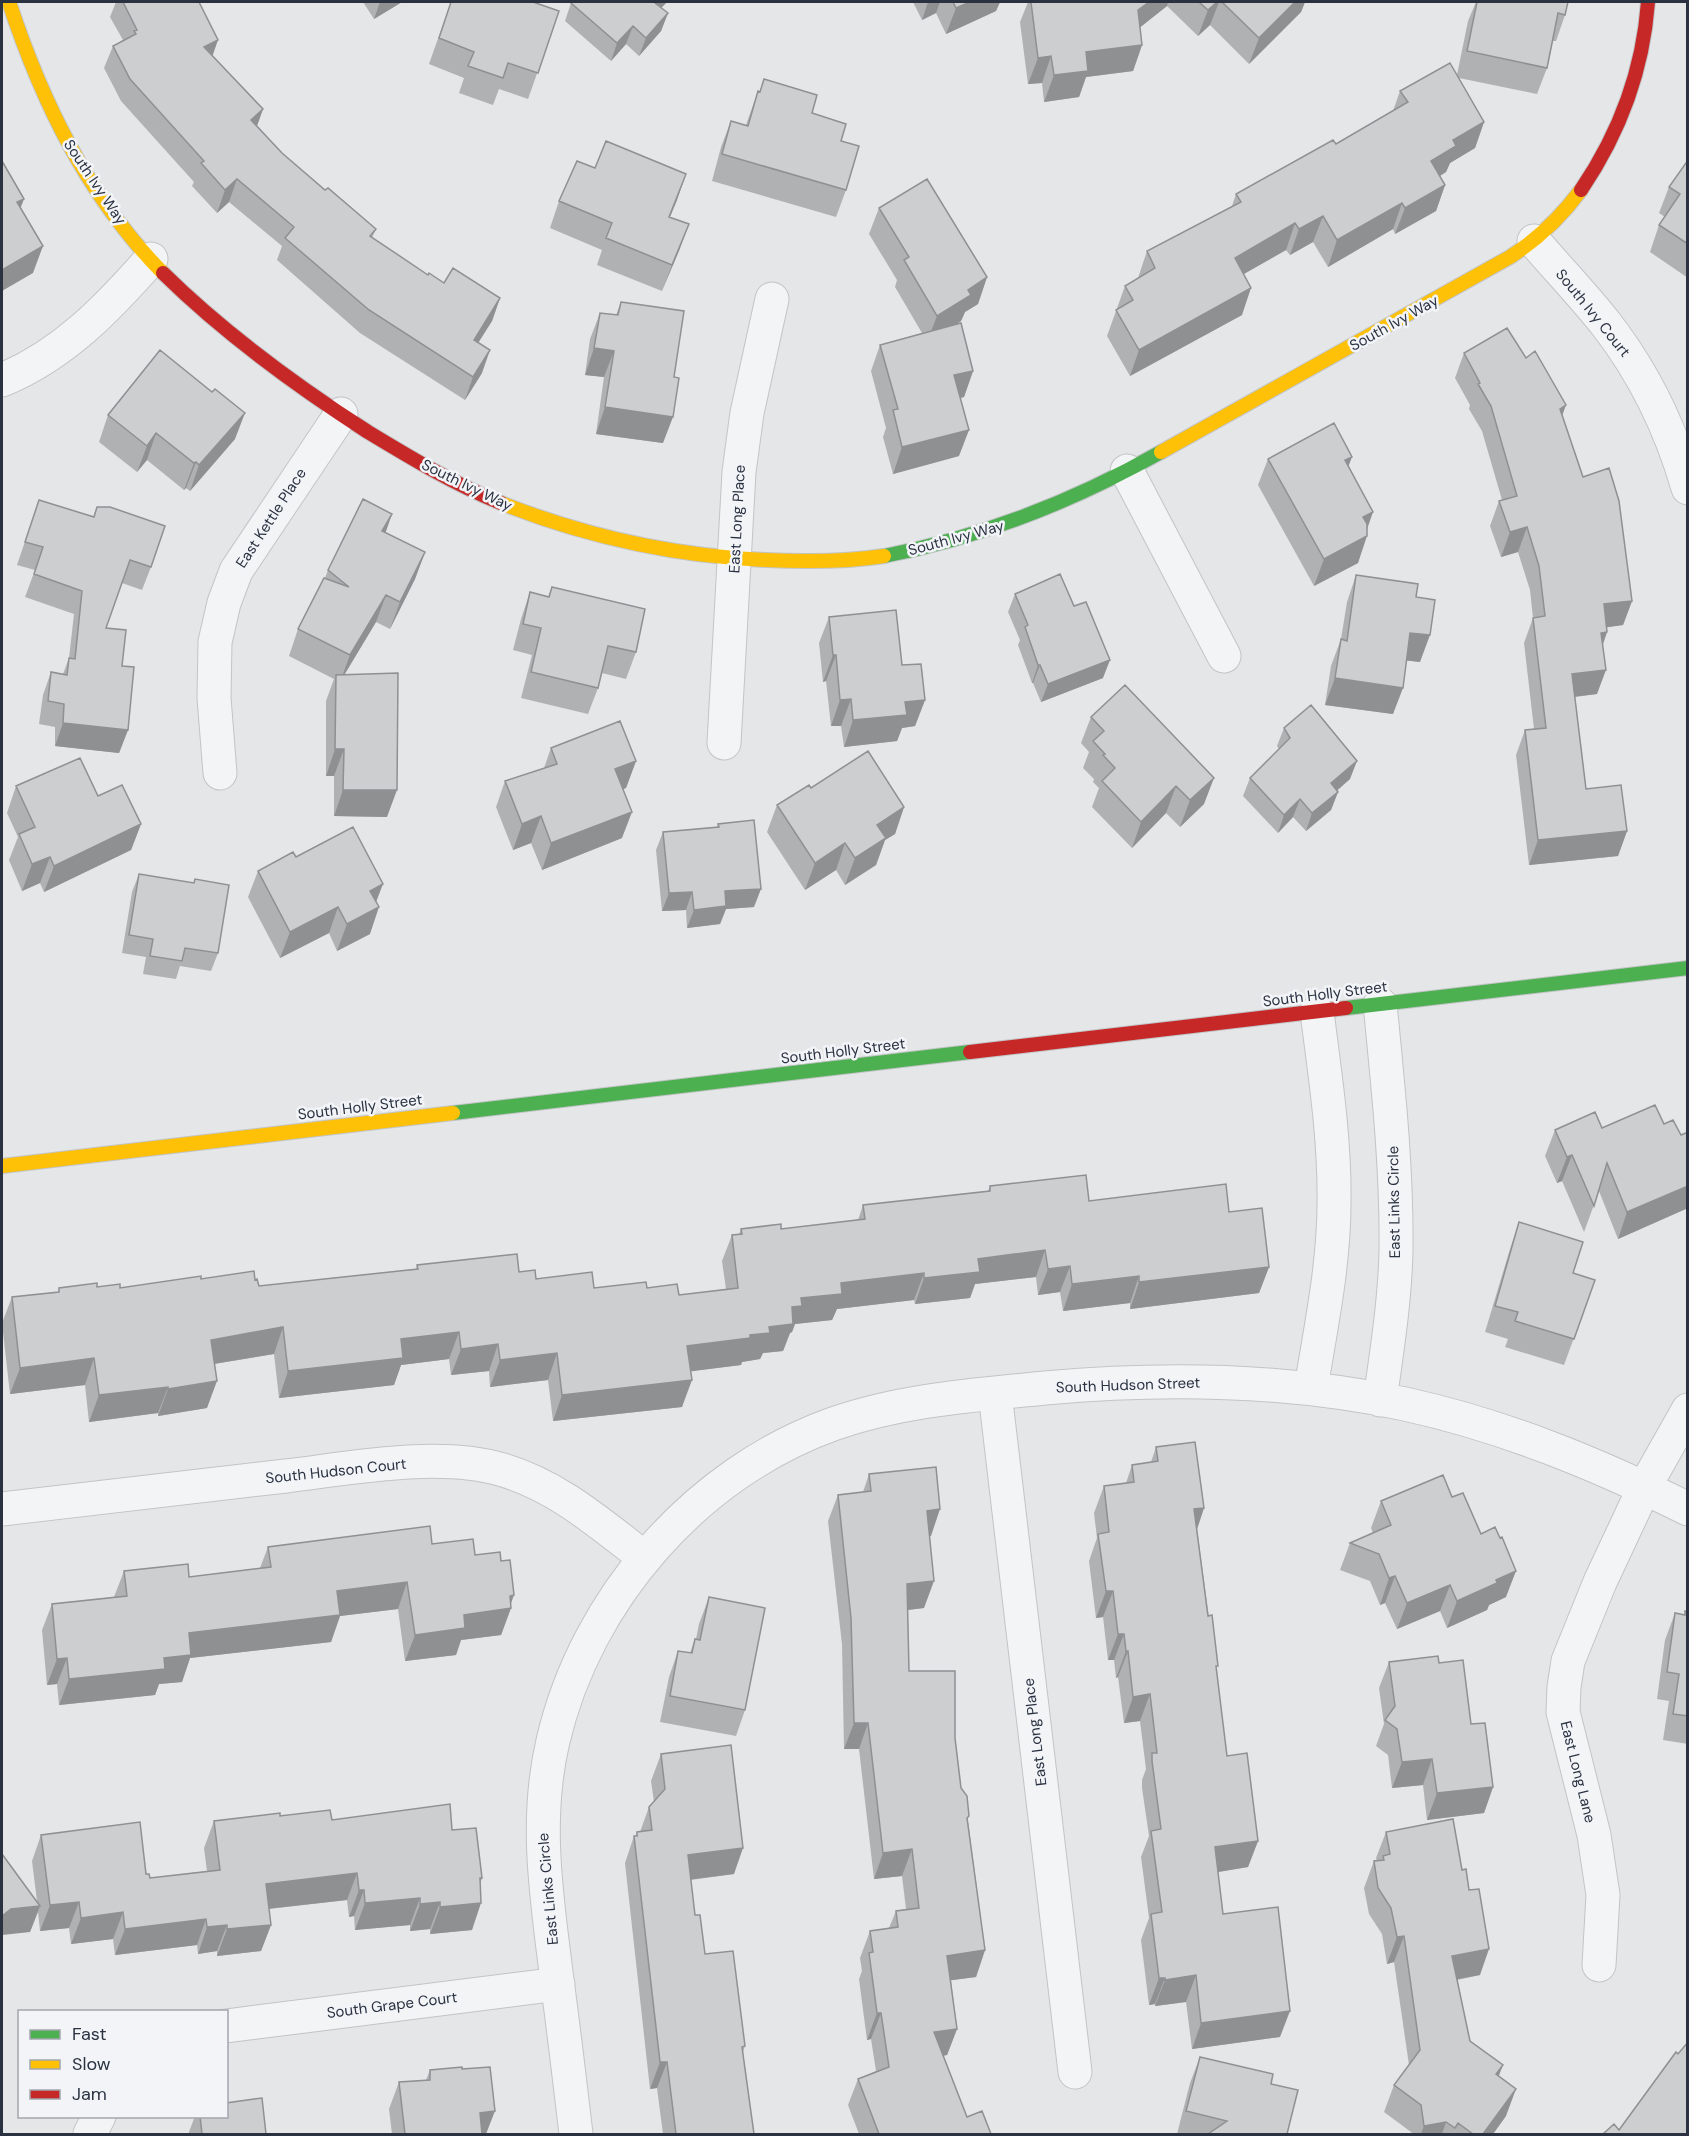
<svg xmlns="http://www.w3.org/2000/svg" width="1689" height="2136" font-family="'DM Sans',sans-serif">
<style>
.lines{fill:none;stroke-linecap:round;stroke-linejoin:round}
.street-casing{stroke:#c2c4c6;stroke-width:35}
.fast-casing{stroke:#c2c4c6;stroke-width:16}
.slow-casing{stroke:#c2c4c6;stroke-width:16}
.jam-casing{stroke:#c2c4c6;stroke-width:16}
.street{stroke:#f3f4f5;stroke-width:33}
.fast{stroke:#4caf50;stroke-width:14}
.slow{stroke:#ffc107;stroke-width:14}
.jam{stroke:#c62828;stroke-width:14}
.wall{fill:#afb1b3}
.shaded-wall{fill:#8f9092}
.building{fill:#ccced0;stroke:#8f9092;stroke-width:1.5}
.labels{text-anchor:middle;stroke-width:5;stroke-linejoin:round;paint-order:stroke}
.street-label{font-size:15px;fill:#2a3241;stroke:#f2f4f7}
</style>
<rect width="100%" height="100%" fill="#e4e6e8"/>
<g class="lines">
<g class="street-casing">
<path id="street" d="M 1534,241 C 1558,269 1583,295 1606,324 C 1644,373 1671,429 1688,488
M 2,380 C 63,355 108,308 151,259
M 1127,471 L 1224,656
M 724,743 L 739,472 L 747,413 L 772,299
M 220,773 L 214,698 L 215,642 L 224,603 L 236,571 L 341,414
M 1380,1004 C 1388,1086 1397,1168 1396,1250 C 1395,1300 1387,1350 1380,1400
M 1311,1388 C 1321,1326 1334,1265 1334,1203 C 1335,1139 1325,1075 1317,1012
M 995,1393 L 1075,2072
M 2,1509 C 96,1498 191,1487 286,1476 C 352,1468 439,1451 503,1470 C 559,1487 599,1523 645,1558
M 1599,1965 L 1603,1895 L 1594,1835 L 1563,1712 L 1564,1687 L 1568,1661 L 1600,1582 L 1644,1488 L 1688,1410
M 226,2026 L 558,1984
M 90,2134 L 99,2116
M 576,2134 C 570,2083 564,2032 557,1980 C 547,1900 534,1821 553,1741 C 586,1599 696,1473 833,1424 C 901,1400 974,1395 1045,1388 C 1165,1377 1287,1379 1405,1404 C 1505,1426 1597,1464 1688,1509"/>
</g>
<g class="fast-casing">
<path id="fast" d="M 884,556 C 983,537 1074,501 1161,452
M 1346,1008 L 1688,968
M 453,1113 L 970,1052"/>
</g>
<g class="slow-casing">
<path id="slow" d="M 9,2 C 42,102 88,197 163,273
M 1161,452 L 1510,257 C 1538,239 1561,217 1581,190
M 501,503 C 587,537 674,556 766,560 C 806,562 845,562 884,556
M 2,1166 L 453,1113"/>
</g>
<g class="jam-casing">
<path id="jam" d="M 1581,190 C 1619,134 1643,70 1648,2
M 163,273 C 225,334 295,385 368,432 C 411,458 454,484 501,503
M 970,1052 L 1346,1008"/>
</g>
<use href="#street" class="street"/>
<use href="#fast" class="fast"/>
<use href="#slow" class="slow"/>
<use href="#jam" class="jam"/>
</g>
<path class="wall" d="M 116,2 L 199,2 L 212,56 L 263,109 L 257,126 L 282,153 L 325,190 L 376,229 L 372,238 L 428,275 L 444,283 L 500,298 L 492,321 L 478,343 L 482,373 L 465,400 L 360,333 L 277,260 L 282,246 L 229,202 L 217,213 L 192,186 L 194,182 L 121,101 L 104,68 L 113,46 L 123,40 L 110,17 Z
M 363,2 L 402,2 L 374,19 Z
M 451,2 L 533,2 L 559,11 L 528,99 L 499,89 L 493,105 L 459,93 L 464,78 L 429,64 Z
M 667,2 L 661,8 L 668,13 L 661,31 L 639,56 L 626,44 L 611,61 L 565,21 L 571,3 Z
M 913,2 L 1000,2 L 996,11 L 946,34 L 936,13 L 922,20 Z
M 1028,2 L 1305,2 L 1301,12 L 1249,64 L 1210,25 L 1198,36 L 1167,6 L 1140,27 L 1142,45 L 1133,71 L 1086,77 L 1079,97 L 1044,102 L 1042,83 L 1028,84 L 1020,22 Z
M 1476,2 L 1568,2 L 1565,15 L 1556,41 L 1553,41 L 1547,68 L 1537,94 L 1459,78 L 1484,122 L 1475,148 L 1450,163 L 1446,172 L 1440,176 L 1445,185 L 1436,211 L 1395,234 L 1393,229 L 1328,267 L 1313,242 L 1290,255 L 1286,250 L 1244,274 L 1242,315 L 1130,376 L 1107,336 L 1125,286 L 1138,278 L 1147,251 L 1232,206 L 1236,194 L 1336,144 L 1393,111 L 1400,91 L 1457,75 L 1468,21 Z
M 764,79 L 812,113 L 841,141 L 846,190 L 836,217 L 712,181 L 721,147 L 731,121 L 746,125 L 758,91 L 760,91 Z
M 1688,160 L 1688,278 L 1650,252 L 1659,225 L 1665,217 L 1659,213 L 1669,187 Z
M 677,200 L 670,217 L 689,224 L 662,291 L 597,265 L 602,250 L 550,228 L 559,201 Z
M 879,208 L 987,277 L 978,304 L 965,312 L 961,321 L 957,324 L 973,371 L 964,397 L 960,398 L 959,456 L 893,474 L 883,437 L 886,428 L 871,371 L 880,345 L 922,333 L 895,287 L 897,280 L 869,234 Z
M 621,302 L 663,443 L 596,434 L 604,377 L 585,375 L 590,339 L 600,313 L 616,315 Z
M 1464,353 L 1562,416 L 1583,477 L 1632,601 L 1623,625 L 1607,627 L 1607,632 L 1603,645 L 1597,694 L 1575,697 L 1586,789 L 1627,831 L 1618,856 L 1529,865 L 1516,755 L 1525,730 L 1534,729 L 1524,643 L 1533,618 L 1530,590 L 1518,552 L 1501,557 L 1490,526 L 1499,501 L 1502,500 L 1482,431 L 1469,409 L 1470,405 L 1455,378 Z
M 212,392 L 235,439 L 190,491 L 186,488 L 184,490 L 147,460 L 137,472 L 99,442 L 108,415 Z
M 1268,459 L 1348,466 L 1367,529 L 1358,563 L 1314,586 L 1258,485 Z
M 39,500 L 93,517 L 97,507 L 151,567 L 142,590 L 122,583 L 106,628 L 122,666 L 128,730 L 119,753 L 55,746 L 55,727 L 39,724 L 43,695 L 51,672 L 63,674 L 69,658 L 74,614 L 25,597 L 35,570 L 17,565 Z
M 385,533 L 425,552 L 415,579 L 390,629 L 376,622 L 344,675 L 387,817 L 334,816 L 334,776 L 326,776 L 326,701 L 334,679 L 289,656 L 298,629 L 325,578 L 328,570 Z
M 1356,575 L 1416,597 L 1420,662 L 1406,660 L 1393,714 L 1325,705 L 1331,666 L 1341,639 L 1347,602 Z
M 552,587 L 636,652 L 626,679 L 602,673 L 598,688 L 588,714 L 521,698 L 532,655 L 513,650 L 521,619 L 530,592 L 548,597 Z
M 1015,594 L 1074,606 L 1103,678 L 1041,702 L 1033,683 L 1032,683 L 1018,645 L 1020,640 L 1008,612 Z
M 829,617 L 902,665 L 925,700 L 915,726 L 902,728 L 897,741 L 844,747 L 841,726 L 831,726 L 826,681 L 823,682 L 819,643 Z
M 1091,717 L 1204,804 L 1180,827 L 1166,813 L 1132,848 L 1092,807 L 1099,788 L 1093,782 L 1094,779 L 1083,768 L 1089,752 L 1081,743 Z
M 1284,728 L 1350,779 L 1337,791 L 1338,792 L 1331,810 L 1306,831 L 1293,817 L 1278,833 L 1243,796 L 1250,778 L 1279,749 L 1277,746 Z
M 551,748 L 636,761 L 626,788 L 623,789 L 622,838 L 542,870 L 531,843 L 513,850 L 496,807 L 505,781 L 544,768 Z
M 16,786 L 98,796 L 141,824 L 131,850 L 44,892 L 40,883 L 22,891 L 9,860 L 18,837 L 7,813 Z
M 811,788 L 904,807 L 895,834 L 885,840 L 876,865 L 845,885 L 836,870 L 805,890 L 767,832 L 777,805 Z
M 718,824 L 754,907 L 726,909 L 720,924 L 687,928 L 686,910 L 662,911 L 656,850 L 663,832 L 717,827 Z
M 296,857 L 370,934 L 337,951 L 329,933 L 280,958 L 248,897 L 258,871 Z
M 139,874 L 218,953 L 211,971 L 180,966 L 176,979 L 143,974 L 146,957 L 122,953 L 132,892 Z
M 1664,1124 L 1681,1135 L 1688,1136 L 1688,1208 L 1618,1239 L 1599,1191 L 1584,1232 L 1562,1181 L 1557,1183 L 1545,1156 L 1555,1130 L 1602,1128 Z
M 990,1186 L 1089,1201 L 1229,1212 L 1269,1267 L 1259,1293 L 1130,1309 L 1130,1303 L 1063,1311 L 1060,1292 L 1038,1295 L 1036,1277 L 975,1284 L 970,1298 L 915,1304 L 914,1300 L 837,1309 L 832,1320 L 795,1324 L 792,1332 L 790,1333 L 783,1351 L 763,1353 L 760,1359 L 742,1362 L 741,1365 L 691,1371 L 682,1407 L 553,1421 L 548,1380 L 490,1387 L 489,1371 L 451,1375 L 449,1359 L 401,1365 L 394,1385 L 279,1398 L 274,1354 L 214,1364 L 207,1408 L 158,1416 L 158,1413 L 89,1422 L 85,1385 L 10,1394 L 2,1323 L 12,1297 L 58,1292 L 59,1288 L 97,1287 L 120,1288 L 201,1279 L 255,1280 L 259,1286 L 416,1269 L 417,1265 L 519,1272 L 536,1279 L 594,1288 L 647,1288 L 679,1295 L 726,1289 L 722,1261 L 732,1235 L 739,1234 L 741,1229 L 781,1229 L 858,1220 L 863,1205 L 988,1191 Z
M 1519,1222 L 1573,1273 L 1595,1280 L 1564,1365 L 1505,1347 L 1508,1339 L 1485,1332 L 1510,1249 Z
M 1156,1447 L 1204,1508 L 1197,1529 L 1216,1670 L 1227,1756 L 1258,1841 L 1248,1867 L 1218,1872 L 1223,1914 L 1280,2037 L 1192,2049 L 1186,2002 L 1155,2006 L 1155,2004 L 1149,2005 L 1141,1940 L 1149,1918 L 1141,1857 L 1149,1836 L 1142,1788 L 1142,1780 L 1146,1769 L 1140,1721 L 1124,1723 L 1118,1677 L 1116,1678 L 1114,1660 L 1108,1660 L 1103,1617 L 1096,1618 L 1089,1561 L 1097,1538 L 1094,1513 L 1104,1486 L 1126,1483 L 1132,1465 L 1151,1462 Z
M 869,1474 L 931,1536 L 929,1536 L 924,1608 L 908,1610 L 909,1671 L 955,1738 L 961,1788 L 968,1821 L 985,1950 L 976,1977 L 951,1980 L 957,2029 L 947,2055 L 943,2056 L 967,2117 L 991,2134 L 859,2134 L 848,2105 L 858,2079 L 876,2071 L 871,2039 L 867,2040 L 859,1979 L 862,1971 L 860,1958 L 870,1931 L 889,1928 L 896,1911 L 906,1909 L 902,1876 L 874,1879 L 859,1749 L 844,1749 L 842,1644 L 828,1521 L 838,1495 L 863,1492 Z
M 1452,1497 L 1506,1597 L 1489,1605 L 1487,1610 L 1447,1628 L 1440,1611 L 1397,1629 L 1385,1603 L 1380,1605 L 1370,1581 L 1340,1570 L 1350,1543 L 1373,1533 L 1371,1528 L 1381,1501 Z
M 432,1544 L 475,1555 L 501,1561 L 511,1608 L 501,1635 L 461,1640 L 456,1655 L 405,1661 L 398,1609 L 340,1616 L 331,1642 L 190,1658 L 182,1682 L 159,1684 L 155,1695 L 59,1705 L 57,1684 L 47,1685 L 42,1630 L 52,1604 L 114,1597 L 124,1571 L 189,1577 L 260,1568 L 268,1547 Z
M 709,1597 L 745,1710 L 736,1736 L 660,1722 L 669,1677 L 678,1651 L 690,1653 L 695,1639 L 696,1639 L 699,1624 Z
M 1685,1611 L 1688,1612 L 1688,1744 L 1663,1740 L 1669,1701 L 1657,1699 L 1665,1640 L 1675,1613 L 1684,1615 Z
M 1389,1662 L 1439,1663 L 1471,1724 L 1493,1787 L 1484,1813 L 1427,1820 L 1423,1785 L 1392,1788 L 1388,1755 L 1376,1746 L 1384,1724 L 1379,1688 Z
M 661,1754 L 734,1874 L 691,1880 L 695,1915 L 705,1954 L 745,2046 L 743,2052 L 754,2134 L 663,2134 L 657,2088 L 650,2089 L 625,1863 L 634,1836 L 636,1836 L 637,1832 L 640,1832 L 649,1807 L 654,1802 L 651,1781 Z
M 280,1816 L 452,1830 L 480,1882 L 472,1930 L 430,1934 L 430,1929 L 410,1931 L 410,1925 L 355,1930 L 354,1916 L 349,1917 L 347,1900 L 269,1909 L 271,1925 L 261,1951 L 217,1956 L 217,1951 L 198,1954 L 197,1945 L 115,1955 L 113,1939 L 71,1944 L 69,1928 L 40,1931 L 38,1912 L 30,1932 L 37,1901 L 32,1861 L 41,1835 L 146,1874 L 150,1878 L 207,1871 L 204,1848 L 214,1821 Z
M 1386,1832 L 1480,1975 L 1457,1980 L 1470,2041 L 1499,2076 L 1506,2116 L 1493,2134 L 1412,2134 L 1411,2132 L 1384,2112 L 1394,2085 L 1409,2065 L 1394,1962 L 1387,1964 L 1382,1934 L 1369,1914 L 1364,1888 L 1374,1861 L 1377,1861 L 1376,1858 Z
M 1200,2057 L 1271,2084 L 1287,2134 L 1177,2134 L 1190,2083 Z
M 462,2069 L 486,2134 L 392,2134 L 389,2109 L 399,2082 L 426,2080 L 430,2070 Z
M 195,2116 L 226,2116 L 266,2134 L 189,2134 L 189,2132 Z"/>
<path class="shaded-wall" d="M 380,2 L 402,2 L 374,19 Z
M 656,2 L 667,2 L 648,21 L 655,3 Z
M 928,2 L 940,2 L 936,13 L 922,20 Z
M 970,2 L 1000,2 L 996,11 L 946,34 L 956,8 Z
M 1149,2 L 1168,2 L 1167,6 L 1128,37 L 1138,10 Z
M 1217,2 L 1219,2 L 1210,25 L 1198,36 L 1208,10 Z
M 1295,2 L 1305,2 L 1301,12 L 1249,64 L 1259,38 Z
M 668,13 L 661,31 L 639,56 L 646,38 Z
M 633,26 L 626,44 L 611,61 L 617,43 Z
M 218,40 L 210,63 L 204,47 Z
M 1142,45 L 1133,71 L 1086,77 L 1079,97 L 1044,102 L 1054,75 L 1086,52 Z
M 1051,56 L 1042,83 L 1028,84 L 1038,58 Z
M 263,109 L 255,131 L 251,120 Z
M 1484,122 L 1475,148 L 1450,163 L 1446,172 L 1422,187 L 1431,161 L 1453,140 Z
M 686,174 L 677,200 L 659,243 L 669,217 Z
M 237,179 L 229,202 L 217,213 L 225,190 Z
M 1445,185 L 1436,211 L 1395,234 L 1405,208 Z
M 24,199 L 14,225 L 17,202 Z
M 1402,203 L 1393,229 L 1328,267 L 1337,240 Z
M 1323,216 L 1313,242 L 1290,255 L 1299,229 Z
M 1295,223 L 1286,250 L 1226,284 L 1235,258 Z
M 689,224 L 679,251 L 662,291 L 672,265 Z
M 43,246 L 33,273 L 2,291 L 2,270 Z
M 987,277 L 978,304 L 965,312 L 961,321 L 927,342 L 937,316 L 968,290 Z
M 1251,288 L 1242,315 L 1130,376 L 1139,350 Z
M 500,298 L 492,321 L 466,362 L 474,340 Z
M 594,348 L 614,351 L 604,377 L 585,375 Z
M 490,350 L 482,373 L 465,400 L 473,377 Z
M 973,371 L 964,397 L 945,402 L 954,375 Z
M 1566,405 L 1557,430 L 1560,409 Z
M 605,407 L 673,417 L 663,443 L 596,434 Z
M 245,413 L 235,439 L 190,491 L 199,465 Z
M 969,430 L 959,456 L 893,474 L 902,447 Z
M 156,433 L 147,460 L 137,472 L 147,446 Z
M 1352,457 L 1342,483 L 1345,460 Z
M 196,462 L 186,488 L 184,490 L 194,463 Z
M 1373,512 L 1364,538 L 1367,536 L 1358,563 L 1314,586 L 1324,559 L 1363,517 Z
M 392,514 L 383,540 L 382,531 Z
M 1527,527 L 1518,552 L 1501,557 L 1510,532 Z
M 425,552 L 415,579 L 390,629 L 400,602 Z
M 386,595 L 376,622 L 340,682 L 350,655 Z
M 1632,601 L 1623,625 L 1595,629 L 1604,604 Z
M 1607,632 L 1598,657 L 1601,633 Z
M 1410,633 L 1430,635 L 1420,662 L 1401,660 Z
M 833,655 L 836,655 L 826,681 L 823,682 Z
M 1110,660 L 1103,678 L 1041,702 L 1048,684 Z
M 1038,665 L 1040,665 L 1033,683 L 1032,683 Z
M 1606,670 L 1597,694 L 1563,698 L 1572,674 Z
M 1335,678 L 1403,688 L 1393,714 L 1325,705 Z
M 851,699 L 841,726 L 831,726 L 840,700 Z
M 925,700 L 915,726 L 902,728 L 897,741 L 844,747 L 853,720 L 905,702 Z
M 63,723 L 128,730 L 119,753 L 55,746 Z
M 335,749 L 344,749 L 334,776 L 326,776 Z
M 636,761 L 626,788 L 606,796 L 615,769 Z
M 1357,761 L 1350,779 L 1324,801 L 1331,783 Z
M 1214,778 L 1204,804 L 1180,827 L 1190,800 Z
M 1176,786 L 1166,813 L 1132,848 L 1141,822 Z
M 343,790 L 397,790 L 387,817 L 334,816 Z
M 1338,792 L 1331,810 L 1306,831 L 1312,813 Z
M 1300,799 L 1293,817 L 1278,833 L 1284,815 Z
M 904,807 L 895,834 L 885,840 L 876,865 L 845,885 L 855,858 L 877,825 Z
M 632,812 L 622,838 L 542,870 L 551,843 Z
M 541,816 L 531,843 L 513,850 L 522,824 Z
M 141,824 L 131,850 L 44,892 L 54,866 Z
M 1627,831 L 1618,856 L 1529,865 L 1538,840 Z
M 845,843 L 836,870 L 805,890 L 815,863 Z
M 50,857 L 40,883 L 22,891 L 32,864 Z
M 383,884 L 373,910 L 379,907 L 370,934 L 337,951 L 347,924 L 370,891 Z
M 761,889 L 754,907 L 726,909 L 720,924 L 687,928 L 694,910 L 725,891 Z
M 692,892 L 686,910 L 662,911 L 669,893 Z
M 338,907 L 329,933 L 280,958 L 290,932 Z
M 1572,1155 L 1562,1181 L 1557,1183 L 1567,1157 Z
M 1688,1186 L 1688,1208 L 1618,1239 L 1627,1212 Z
M 1045,1250 L 1036,1277 L 975,1284 L 970,1298 L 915,1304 L 924,1278 L 978,1259 Z
M 1070,1266 L 1060,1292 L 1038,1295 L 1048,1269 Z
M 1269,1267 L 1259,1293 L 1130,1309 L 1139,1282 Z
M 924,1273 L 914,1300 L 837,1309 L 832,1320 L 795,1324 L 792,1332 L 790,1333 L 783,1351 L 763,1353 L 760,1359 L 742,1362 L 741,1365 L 678,1373 L 687,1346 L 750,1335 L 769,1327 L 801,1298 L 841,1283 Z
M 1139,1276 L 1130,1303 L 1063,1311 L 1072,1284 Z
M 283,1327 L 274,1354 L 201,1366 L 211,1340 Z
M 459,1332 L 449,1359 L 401,1365 L 394,1385 L 279,1398 L 288,1371 L 401,1339 Z
M 498,1344 L 489,1371 L 451,1375 L 461,1349 Z
M 557,1353 L 548,1380 L 490,1387 L 500,1360 Z
M 94,1358 L 85,1385 L 10,1394 L 20,1368 Z
M 692,1380 L 682,1407 L 553,1421 L 562,1395 Z
M 217,1381 L 207,1408 L 158,1416 L 168,1389 Z
M 168,1387 L 158,1413 L 89,1422 L 99,1395 Z
M 1204,1508 L 1195,1535 L 1194,1509 Z
M 940,1509 L 931,1536 L 917,1537 L 927,1511 Z
M 1516,1571 L 1506,1597 L 1489,1605 L 1487,1610 L 1447,1628 L 1457,1601 L 1496,1580 Z
M 1395,1576 L 1385,1603 L 1380,1605 L 1389,1578 Z
M 934,1581 L 924,1608 L 898,1611 L 907,1584 Z
M 407,1582 L 398,1609 L 340,1616 L 331,1642 L 190,1658 L 182,1682 L 159,1684 L 155,1695 L 59,1705 L 69,1679 L 164,1658 L 189,1633 L 337,1591 Z
M 1450,1585 L 1440,1611 L 1397,1629 L 1407,1603 Z
M 1106,1591 L 1113,1591 L 1103,1617 L 1096,1618 Z
M 514,1595 L 509,1609 L 511,1608 L 501,1635 L 461,1640 L 456,1655 L 405,1661 L 415,1635 L 510,1596 Z
M 1118,1634 L 1124,1634 L 1114,1660 L 1108,1660 Z
M 1126,1651 L 1128,1651 L 1118,1677 L 1116,1678 Z
M 67,1658 L 57,1684 L 47,1685 L 57,1659 Z
M 1150,1694 L 1140,1721 L 1124,1723 L 1133,1697 Z
M 854,1723 L 868,1723 L 859,1749 L 844,1749 Z
M 1432,1759 L 1423,1785 L 1392,1788 L 1402,1762 Z
M 1493,1787 L 1484,1813 L 1427,1820 L 1437,1793 Z
M 1258,1841 L 1248,1867 L 1206,1874 L 1215,1847 Z
M 743,1848 L 734,1874 L 678,1881 L 688,1855 Z
M 912,1849 L 902,1876 L 874,1879 L 883,1853 Z
M 357,1873 L 347,1900 L 257,1910 L 266,1884 Z
M 480,1878 L 482,1878 L 472,1904 L 481,1903 L 472,1930 L 430,1934 L 440,1907 Z
M 359,1890 L 364,1890 L 354,1916 L 349,1917 Z
M 420,1898 L 410,1925 L 355,1930 L 365,1903 Z
M 79,1902 L 69,1928 L 40,1931 L 50,1905 Z
M 440,1902 L 430,1929 L 410,1931 L 420,1904 Z
M 40,1906 L 30,1932 L 2,1935 L 2,1916 L 11,1909 Z
M 123,1912 L 113,1939 L 71,1944 L 81,1918 Z
M 206,1919 L 197,1945 L 115,1955 L 125,1929 Z
M 227,1925 L 217,1951 L 198,1954 L 207,1927 Z
M 271,1925 L 261,1951 L 217,1956 L 227,1929 Z
M 1404,1936 L 1394,1962 L 1387,1964 L 1397,1937 Z
M 1489,1949 L 1480,1975 L 1442,1982 L 1452,1956 Z
M 985,1950 L 976,1977 L 938,1982 L 947,1956 Z
M 1196,1975 L 1186,2002 L 1155,2006 L 1165,1980 Z
M 1159,1978 L 1165,1978 L 1155,2004 L 1149,2005 Z
M 1290,2011 L 1280,2037 L 1192,2049 L 1201,2023 Z
M 877,2013 L 881,2013 L 871,2039 L 867,2040 Z
M 957,2029 L 947,2055 L 924,2058 L 934,2032 Z
M 660,2062 L 667,2062 L 657,2088 L 650,2089 Z
M 1503,2065 L 1493,2091 L 1496,2074 Z
M 1516,2089 L 1506,2116 L 1493,2134 L 1483,2134 Z
M 495,2111 L 486,2134 L 472,2134 L 480,2113 Z
M 1446,2122 L 1442,2134 L 1421,2134 L 1424,2126 Z"/>
<path class="building" d="M 123,2 L 199,2 L 218,40 L 204,47 L 263,109 L 251,120 L 282,153 L 325,190 L 328,188 L 376,229 L 370,236 L 428,275 L 429,273 L 444,283 L 453,268 L 500,298 L 474,340 L 490,350 L 473,377 L 369,310 L 285,238 L 294,227 L 237,179 L 225,190 L 201,163 L 204,161 L 130,79 L 113,46 L 136,34 L 134,31 L 137,30 Z
M 451,2 L 533,2 L 559,11 L 538,73 L 508,63 L 503,78 L 468,66 L 474,52 L 439,38 Z
M 572,2 L 656,2 L 655,3 L 668,13 L 646,38 L 633,26 L 617,43 L 571,3 Z
M 953,2 L 970,2 L 956,8 Z
M 1031,2 L 1149,2 L 1138,10 L 1142,45 L 1086,52 L 1088,71 L 1054,75 L 1051,56 L 1038,58 Z
M 1199,2 L 1217,2 L 1208,10 Z
M 1222,2 L 1295,2 L 1259,38 Z
M 1477,2 L 1568,2 L 1565,15 L 1558,13 L 1547,68 L 1467,51 Z
M 1450,63 L 1484,122 L 1453,140 L 1456,146 L 1431,161 L 1445,185 L 1405,208 L 1402,203 L 1337,240 L 1323,216 L 1299,229 L 1295,223 L 1235,258 L 1251,288 L 1139,350 L 1116,310 L 1133,300 L 1125,286 L 1155,268 L 1147,251 L 1241,202 L 1236,194 L 1333,140 L 1336,144 L 1408,102 L 1400,91 Z
M 764,79 L 817,95 L 812,113 L 846,124 L 841,141 L 859,146 L 846,190 L 722,154 L 731,121 L 748,126 L 758,91 L 760,92 Z
M 606,141 L 686,174 L 669,217 L 689,224 L 672,265 L 606,238 L 612,223 L 559,201 L 577,161 L 595,168 Z
M 1688,160 L 1688,244 L 1659,225 L 1680,194 L 1669,187 Z
M 2,161 L 24,199 L 17,202 L 43,246 L 2,270 Z
M 927,179 L 987,277 L 968,290 L 971,295 L 937,316 L 904,260 L 909,257 L 879,208 Z
M 621,302 L 684,311 L 674,377 L 679,378 L 673,417 L 605,407 L 614,351 L 594,348 L 600,313 L 618,315 Z
M 961,323 L 973,371 L 954,375 L 969,430 L 902,447 L 893,410 L 898,409 L 880,345 Z
M 1507,328 L 1526,358 L 1535,351 L 1566,405 L 1560,409 L 1583,477 L 1609,468 L 1619,501 L 1632,601 L 1604,604 L 1607,632 L 1601,633 L 1606,670 L 1572,674 L 1586,789 L 1621,785 L 1627,831 L 1538,840 L 1525,730 L 1546,728 L 1533,618 L 1545,616 L 1539,566 L 1527,527 L 1510,532 L 1499,501 L 1517,496 L 1491,406 L 1478,384 L 1480,383 L 1464,353 Z
M 160,350 L 212,392 L 215,389 L 245,413 L 199,465 L 196,462 L 194,463 L 156,433 L 147,446 L 108,415 Z
M 1334,423 L 1352,457 L 1345,460 L 1373,512 L 1363,517 L 1367,524 L 1367,536 L 1324,559 L 1268,459 Z
M 363,499 L 392,514 L 382,531 L 425,552 L 400,602 L 386,595 L 350,655 L 298,629 L 324,578 L 349,587 L 328,570 Z
M 39,500 L 94,517 L 97,507 L 110,507 L 165,526 L 151,567 L 130,560 L 106,628 L 126,630 L 122,666 L 134,667 L 128,730 L 63,723 L 64,704 L 48,701 L 51,672 L 67,675 L 69,658 L 75,659 L 82,591 L 34,574 L 43,547 L 25,542 Z
M 1060,574 L 1074,606 L 1086,602 L 1110,660 L 1048,684 L 1040,665 L 1038,665 L 1025,627 L 1028,625 L 1015,594 Z
M 1356,575 L 1418,584 L 1416,597 L 1435,600 L 1430,635 L 1410,633 L 1403,688 L 1335,678 L 1341,639 L 1347,641 Z
M 552,587 L 645,609 L 636,652 L 608,646 L 598,688 L 531,672 L 541,628 L 523,624 L 530,592 L 549,597 Z
M 896,610 L 902,665 L 921,664 L 925,700 L 905,702 L 907,715 L 853,720 L 851,699 L 840,700 L 836,655 L 833,655 L 829,617 Z
M 398,673 L 397,790 L 343,790 L 344,749 L 335,749 L 336,675 Z
M 1125,685 L 1214,778 L 1190,800 L 1176,786 L 1141,822 L 1102,781 L 1115,768 L 1103,755 L 1105,754 L 1093,741 L 1104,731 L 1091,717 Z
M 1311,705 L 1357,761 L 1331,783 L 1338,792 L 1312,813 L 1300,799 L 1284,815 L 1250,778 L 1290,738 L 1284,728 Z
M 620,721 L 636,761 L 615,769 L 632,812 L 551,843 L 541,816 L 522,824 L 505,781 L 557,764 L 551,748 Z
M 868,751 L 904,807 L 877,825 L 886,838 L 855,858 L 845,843 L 815,863 L 777,805 L 809,785 L 811,788 Z
M 80,758 L 98,796 L 122,785 L 141,824 L 54,866 L 50,857 L 32,864 L 19,834 L 35,827 L 16,786 Z
M 754,820 L 761,889 L 725,891 L 726,906 L 694,910 L 692,892 L 669,893 L 663,832 L 719,827 L 718,824 Z
M 353,827 L 383,884 L 370,891 L 379,907 L 347,924 L 338,907 L 290,932 L 258,871 L 293,852 L 296,857 Z
M 139,874 L 194,883 L 195,879 L 229,885 L 218,953 L 185,948 L 182,961 L 150,956 L 153,939 L 129,935 Z
M 1655,1105 L 1664,1124 L 1673,1120 L 1681,1135 L 1686,1133 L 1688,1136 L 1688,1186 L 1627,1212 L 1607,1163 L 1594,1206 L 1572,1155 L 1567,1157 L 1555,1130 L 1595,1112 L 1602,1128 Z
M 1086,1175 L 1089,1201 L 1226,1184 L 1229,1212 L 1262,1208 L 1269,1267 L 1139,1282 L 1139,1276 L 1072,1284 L 1070,1266 L 1048,1269 L 1045,1250 L 978,1259 L 980,1272 L 924,1278 L 924,1273 L 841,1283 L 842,1294 L 801,1298 L 802,1306 L 792,1307 L 793,1324 L 769,1327 L 770,1333 L 750,1335 L 750,1338 L 687,1346 L 692,1380 L 562,1395 L 557,1353 L 500,1360 L 498,1344 L 461,1349 L 459,1332 L 401,1339 L 403,1358 L 288,1371 L 283,1327 L 211,1340 L 217,1381 L 168,1389 L 168,1387 L 99,1395 L 94,1358 L 20,1368 L 12,1297 L 59,1292 L 59,1288 L 97,1283 L 97,1287 L 120,1284 L 120,1288 L 201,1276 L 201,1279 L 254,1271 L 255,1280 L 257,1279 L 259,1286 L 418,1269 L 417,1265 L 517,1254 L 519,1272 L 535,1270 L 536,1279 L 592,1272 L 594,1288 L 646,1282 L 647,1288 L 677,1284 L 679,1295 L 738,1288 L 732,1235 L 742,1234 L 741,1229 L 781,1224 L 781,1229 L 865,1219 L 863,1205 L 990,1191 L 990,1186 Z
M 1519,1222 L 1583,1242 L 1573,1273 L 1595,1280 L 1574,1339 L 1515,1321 L 1518,1312 L 1495,1306 Z
M 1195,1442 L 1204,1508 L 1194,1509 L 1208,1616 L 1212,1615 L 1218,1666 L 1216,1666 L 1227,1756 L 1247,1753 L 1258,1841 L 1215,1847 L 1223,1914 L 1278,1907 L 1290,2011 L 1201,2023 L 1196,1975 L 1165,1980 L 1165,1978 L 1159,1978 L 1151,1914 L 1162,1912 L 1151,1831 L 1161,1829 L 1152,1761 L 1152,1753 L 1157,1753 L 1150,1694 L 1133,1697 L 1128,1651 L 1126,1651 L 1124,1634 L 1118,1634 L 1113,1591 L 1106,1591 L 1098,1534 L 1109,1532 L 1104,1486 L 1134,1482 L 1132,1465 L 1158,1461 L 1156,1447 Z
M 936,1467 L 940,1509 L 927,1511 L 934,1581 L 907,1584 L 909,1671 L 955,1671 L 955,1738 L 961,1788 L 967,1796 L 969,1816 L 967,1818 L 985,1950 L 947,1956 L 957,2029 L 934,2032 L 967,2117 L 982,2111 L 991,2134 L 879,2134 L 858,2079 L 889,2067 L 881,2013 L 877,2013 L 869,1953 L 873,1952 L 870,1931 L 898,1927 L 896,1911 L 919,1908 L 912,1849 L 883,1853 L 868,1723 L 854,1723 L 851,1618 L 838,1495 L 871,1491 L 869,1474 Z
M 1443,1475 L 1452,1497 L 1463,1493 L 1481,1534 L 1495,1527 L 1500,1538 L 1502,1537 L 1516,1571 L 1496,1580 L 1497,1583 L 1457,1601 L 1450,1585 L 1407,1603 L 1395,1576 L 1389,1578 L 1379,1554 L 1350,1543 L 1391,1525 L 1381,1501 Z
M 430,1526 L 432,1544 L 473,1539 L 475,1555 L 500,1552 L 501,1561 L 510,1560 L 514,1595 L 510,1596 L 511,1608 L 464,1615 L 465,1628 L 415,1635 L 407,1582 L 337,1591 L 340,1615 L 189,1633 L 191,1655 L 164,1658 L 165,1669 L 69,1679 L 67,1658 L 57,1659 L 52,1604 L 127,1596 L 124,1571 L 188,1564 L 189,1577 L 271,1567 L 268,1547 Z
M 709,1597 L 765,1608 L 745,1710 L 670,1696 L 678,1651 L 692,1653 L 695,1639 L 700,1640 Z
M 1685,1611 L 1688,1612 L 1688,1716 L 1673,1714 L 1679,1674 L 1667,1672 L 1675,1613 L 1685,1615 Z
M 1438,1656 L 1439,1663 L 1463,1660 L 1471,1724 L 1485,1723 L 1493,1787 L 1437,1793 L 1432,1759 L 1402,1762 L 1397,1729 L 1385,1720 L 1395,1706 L 1389,1662 Z
M 731,1745 L 743,1848 L 688,1855 L 695,1915 L 700,1915 L 705,1954 L 733,1951 L 745,2046 L 742,2047 L 754,2134 L 676,2134 L 667,2062 L 660,2062 L 634,1836 L 637,1836 L 637,1832 L 652,1830 L 649,1807 L 665,1789 L 661,1754 Z
M 450,1804 L 452,1830 L 476,1828 L 482,1878 L 480,1878 L 481,1903 L 440,1907 L 440,1902 L 420,1904 L 420,1898 L 365,1903 L 364,1890 L 359,1890 L 357,1873 L 266,1884 L 271,1925 L 227,1929 L 227,1925 L 207,1927 L 206,1919 L 125,1929 L 123,1912 L 81,1918 L 79,1902 L 50,1905 L 41,1835 L 140,1822 L 146,1874 L 149,1874 L 150,1878 L 220,1870 L 214,1821 L 280,1813 L 280,1816 L 330,1810 L 332,1820 Z
M 1453,1819 L 1462,1870 L 1466,1869 L 1469,1890 L 1479,1889 L 1489,1949 L 1452,1956 L 1470,2041 L 1503,2065 L 1496,2074 L 1516,2089 L 1483,2134 L 1473,2134 L 1458,2123 L 1455,2128 L 1446,2122 L 1424,2126 L 1421,2105 L 1394,2085 L 1420,2050 L 1404,1936 L 1397,1937 L 1391,1908 L 1378,1888 L 1374,1861 L 1384,1860 L 1383,1856 L 1390,1854 L 1386,1832 Z
M 2,1854 L 40,1906 L 11,1909 L 2,1916 Z
M 1688,2042 L 1688,2134 L 1603,2134 L 1614,2124 L 1619,2130 L 1676,2052 L 1678,2054 Z
M 1200,2057 L 1273,2074 L 1271,2084 L 1298,2090 L 1287,2134 L 1208,2134 L 1227,2121 L 1186,2111 Z
M 462,2067 L 462,2069 L 490,2067 L 495,2111 L 480,2113 L 482,2134 L 405,2134 L 399,2082 L 430,2080 L 430,2070 Z
M 262,2098 L 266,2134 L 202,2134 L 200,2116 L 226,2116 L 226,2103 Z"/>
<g class="labels">
<g class="street-label">
<text transform="translate(95 182) rotate(56)" y="5">South Ivy Way</text>
<text transform="translate(1593 313) rotate(51)" y="5">South Ivy Court</text>
<text transform="translate(1394 323) rotate(-29)" y="5">South Ivy Way</text>
<text transform="translate(467 485) rotate(26)" y="5">South Ivy Way</text>
<text transform="translate(271 518) rotate(-57)" y="5">East Kettle Place</text>
<text transform="translate(737 519) rotate(-87)" y="5">East Long Place</text>
<text transform="translate(956 538) rotate(-15)" y="5">South Ivy Way</text>
<text transform="translate(1325 994) rotate(-7)" y="5">South Holly Street</text>
<text transform="translate(843 1051) rotate(-7)" y="5">South Holly Street</text>
<text transform="translate(360 1107) rotate(-7)" y="5">South Holly Street</text>
<text transform="translate(1394 1202) rotate(-91)" y="5">East Links Circle</text>
<text transform="translate(1128 1385) rotate(-2)" y="5">South Hudson Street</text>
<text transform="translate(336 1471) rotate(-6)" y="5">South Hudson Court</text>
<text transform="translate(1035 1732) rotate(-97)" y="5">East Long Place</text>
<text transform="translate(1578 1772) rotate(76)" y="5">East Long Lane</text>
<text transform="translate(548 1889) rotate(-95)" y="5">East Links Circle</text>
<text transform="translate(392 2005) rotate(-7)" y="5">South Grape Court</text>
</g>
</g>
<rect width="1689" height="2136" fill="none" stroke="#2a3241" stroke-width="6"/>
<rect x="18" y="2010" width="210" height="108" fill="#f2f4f7" stroke="#a2a6ae" stroke-width="1.5"/>
<rect x="30" y="2030" width="30" height="9" fill="#4caf50" stroke="#a2a6ae" stroke-width="1.5"/>
<text x="72" y="2040" font-size="18" fill="#2a3241">Fast</text>
<rect x="30" y="2060" width="30" height="9" fill="#ffc107" stroke="#a2a6ae" stroke-width="1.5"/>
<text x="72" y="2070" font-size="18" fill="#2a3241">Slow</text>
<rect x="30" y="2090" width="30" height="9" fill="#c62828" stroke="#a2a6ae" stroke-width="1.5"/>
<text x="72" y="2100" font-size="18" fill="#2a3241">Jam</text>
</svg>
